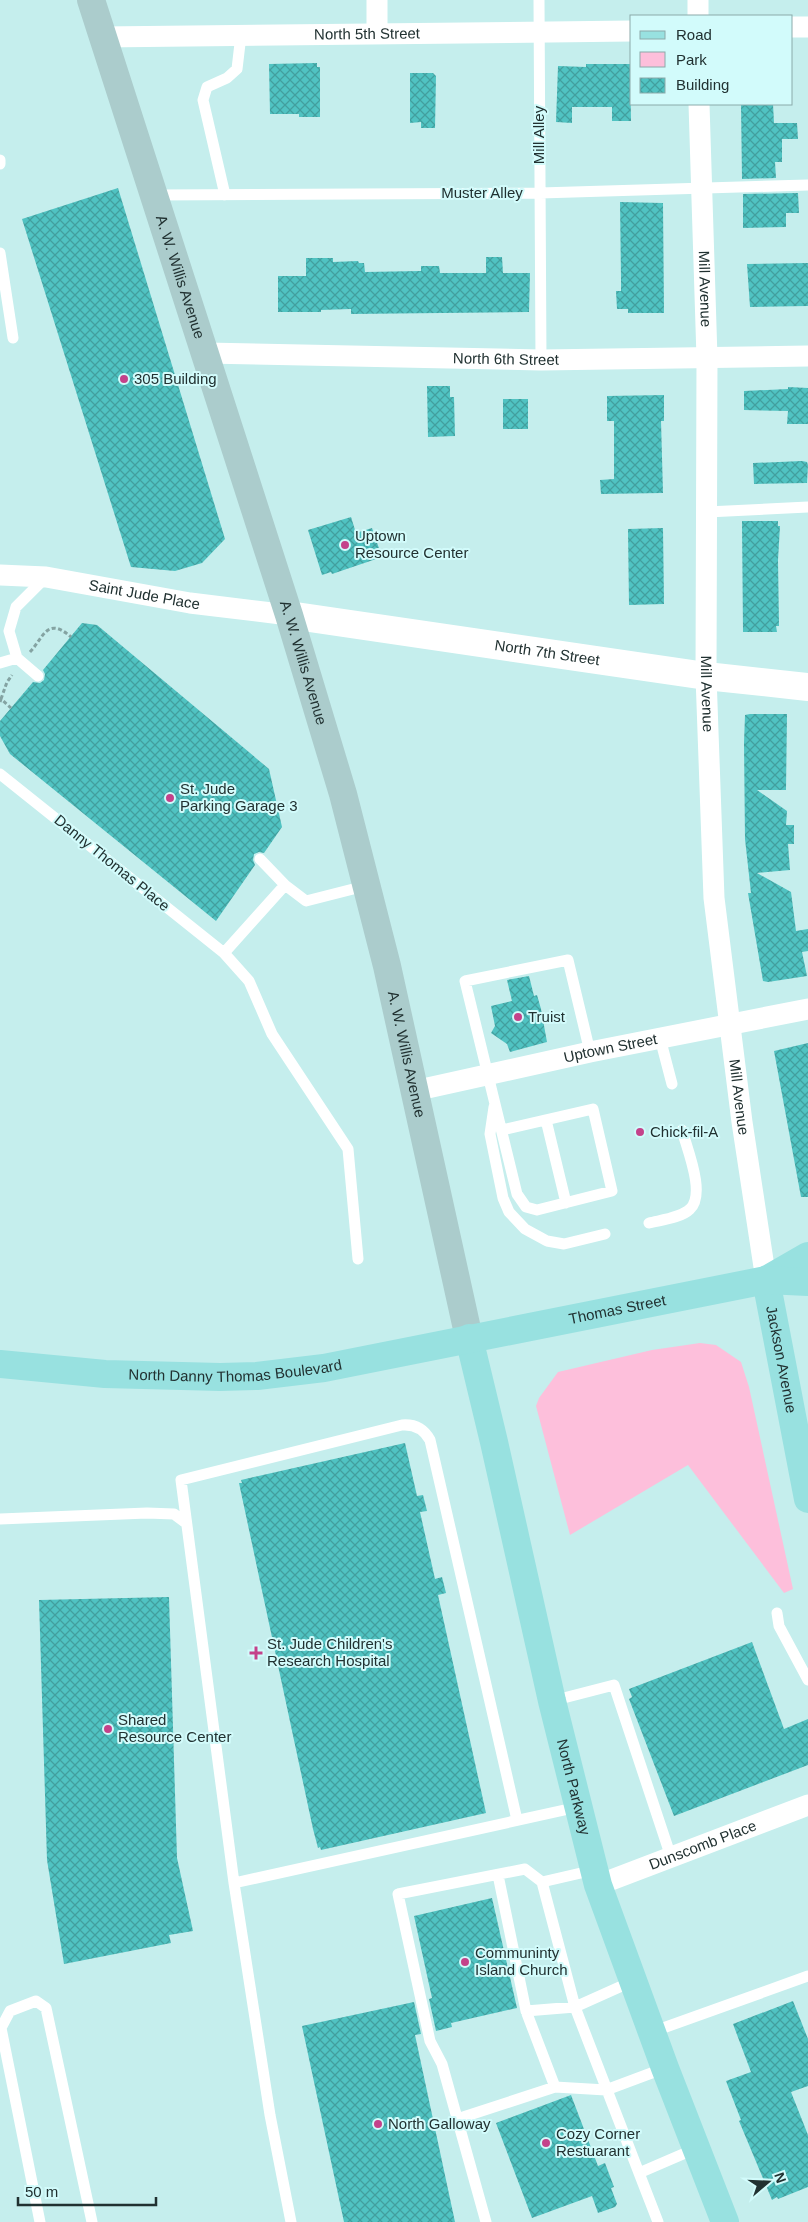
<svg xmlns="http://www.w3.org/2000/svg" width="808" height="2222" font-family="Arial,sans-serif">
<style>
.green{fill:#fdbfdb}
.building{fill:url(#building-cross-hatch)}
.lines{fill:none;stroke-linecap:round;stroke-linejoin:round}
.path{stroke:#84a3a2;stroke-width:3;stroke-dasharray:4 2.5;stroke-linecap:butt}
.service{stroke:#fff;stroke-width:11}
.minor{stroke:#fff;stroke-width:21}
.tertiary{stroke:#fff;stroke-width:28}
.secondary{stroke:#abcccc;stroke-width:28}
.primary{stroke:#98e1e0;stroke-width:28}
.poi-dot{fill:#c4428a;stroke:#d2fbfb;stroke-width:2}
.labels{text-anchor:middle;stroke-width:4;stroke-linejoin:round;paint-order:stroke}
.street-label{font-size:15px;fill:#213131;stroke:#d2fbfb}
.poi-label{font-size:15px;fill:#213131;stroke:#d2fbfb;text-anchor:start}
</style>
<defs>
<pattern id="building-cross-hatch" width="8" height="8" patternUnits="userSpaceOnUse" patternTransform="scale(1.25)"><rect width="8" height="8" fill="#50c3c2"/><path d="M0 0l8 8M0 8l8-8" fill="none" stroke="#429f9e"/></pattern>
</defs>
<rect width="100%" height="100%" fill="#c5eeed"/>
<path class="green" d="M 700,1343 L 716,1345 L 741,1362 L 749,1387 L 793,1589 L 784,1593 L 688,1465 L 570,1535 L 536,1406 L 539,1398 L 558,1372 L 652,1350 Z"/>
<path class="building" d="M 317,63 L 317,67 L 320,67 L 320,117 L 299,117 L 299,114 L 270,114 L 269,64 Z
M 586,64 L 630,64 L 631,121 L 612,121 L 612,107 L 572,107 L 572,123 L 556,122 L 558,66 L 586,67 Z
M 410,73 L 433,73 L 436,76 L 435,128 L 421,128 L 421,122 L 410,123 Z
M 741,104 L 773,104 L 774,123 L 797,123 L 798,139 L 782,139 L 782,162 L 775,162 L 776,178 L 742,179 Z
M 118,188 L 225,539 L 202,563 L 175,571 L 131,567 L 22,219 Z
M 798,193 L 799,213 L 786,213 L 786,227 L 743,228 L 743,194 Z
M 620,202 L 663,203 L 664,313 L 628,313 L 628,309 L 617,309 L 616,291 L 621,291 L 621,279 Z
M 486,257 L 502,257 L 503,273 L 530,273 L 529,312 L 351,314 L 351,309 L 321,310 L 321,312 L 278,312 L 278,276 L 306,276 L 306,258 L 333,258 L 333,262 L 358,261 L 359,263 L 364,263 L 365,272 L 421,271 L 421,266 L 439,266 L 440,273 L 486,273 Z
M 808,263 L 808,306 L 750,307 L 747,264 Z
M 427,386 L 450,386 L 450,397 L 454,397 L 455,436 L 428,437 Z
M 788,387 L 808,388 L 808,424 L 787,424 L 788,411 L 744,410 L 744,391 L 788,389 Z
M 664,395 L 664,421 L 661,421 L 663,493 L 601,494 L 600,480 L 614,479 L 614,421 L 607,421 L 607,396 Z
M 503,399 L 528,399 L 528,429 L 503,429 Z
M 802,461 L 807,462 L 808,465 L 807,483 L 754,484 L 753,463 Z
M 351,517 L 356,533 L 372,528 L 382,557 L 332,574 L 331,572 L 322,575 L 308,530 Z
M 742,521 L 778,521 L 778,526 L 780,526 L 778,560 L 779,626 L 776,626 L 777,632 L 743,632 Z
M 663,528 L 664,604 L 629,605 L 628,529 Z
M 82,623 L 97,625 L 269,769 L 282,827 L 264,853 L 259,852 L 254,854 L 253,860 L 255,865 L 216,921 L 10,754 L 0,736 L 0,721 L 33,682 L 40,683 L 44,680 L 45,674 L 43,670 Z
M 750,714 L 787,714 L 786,790 L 757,790 L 787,811 L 786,825 L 794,825 L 794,844 L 788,844 L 790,870 L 757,873 L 791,892 L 796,931 L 808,929 L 808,951 L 802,952 L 807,976 L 768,982 L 763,981 L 748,893 L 751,893 L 745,839 L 744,743 L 745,715 Z
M 529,976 L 534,996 L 537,995 L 541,1009 L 547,1042 L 510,1052 L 507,1044 L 491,1033 L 495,1026 L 491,1006 L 512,1001 L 507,980 Z
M 808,1043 L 808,1197 L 801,1197 L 774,1051 Z
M 405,1443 L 417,1496 L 423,1495 L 427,1511 L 420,1512 L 435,1579 L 442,1577 L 446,1593 L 438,1595 L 486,1813 L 321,1850 L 320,1847 L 318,1848 L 313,1829 L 239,1483 L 242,1483 L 241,1480 Z
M 169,1597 L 177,1858 L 193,1931 L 169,1935 L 171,1943 L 64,1964 L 47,1860 L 39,1600 Z
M 752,1642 L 784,1729 L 808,1719 L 808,1765 L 674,1816 L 629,1699 L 632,1697 L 629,1689 Z
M 492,1898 L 517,2008 L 451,2023 L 452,2027 L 436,2031 L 429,1999 L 432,1998 L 414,1916 Z
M 793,2001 L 808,2039 L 808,2086 L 791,2092 L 808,2135 L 808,2187 L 778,2199 L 777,2197 L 772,2200 L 739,2121 L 741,2120 L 726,2081 L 751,2072 L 733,2024 Z
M 414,2002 L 421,2034 L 415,2035 L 455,2222 L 344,2222 L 302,2026 Z
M 571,2095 L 598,2166 L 605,2163 L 614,2187 L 611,2188 L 617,2204 L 615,2207 L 598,2213 L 592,2196 L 532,2218 L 496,2123 Z"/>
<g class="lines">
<path class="path" d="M 30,652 C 44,637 47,616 71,637
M 1,699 L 7,682 L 12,675
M 0,702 L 1,699 L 11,708"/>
<path class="service" d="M 539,0 L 541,360
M 0,160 L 0,164
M 155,195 L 540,193 L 808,185
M 225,195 L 203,100 L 207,87 L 227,78 L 237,69 L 241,35
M 0,253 L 13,338
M 707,512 L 808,507
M 0,663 L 17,658
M 38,676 L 17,658 L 9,631 L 16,607 L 46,577
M 0,774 L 224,953 L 249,981 L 272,1034 L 348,1149 L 358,1259
M 260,859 L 285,885
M 224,953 L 285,885 L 306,901 L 365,886
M 660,1038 L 672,1084
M 494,1107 L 490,1134 L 503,1198 L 509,1212 L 525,1229 L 547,1241 L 564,1244 L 605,1234
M 546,1120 L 566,1203
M 502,1130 L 593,1109 L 612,1191 L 537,1210 L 526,1207 L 517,1194 L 465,981 L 568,960 L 590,1052
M 649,1223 C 661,1220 681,1218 690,1209 C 706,1194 687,1149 682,1130
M 0,1519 L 147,1513 L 174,1514 L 186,1523
M 777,1613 L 779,1626 L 808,1680
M 552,1701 L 614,1685 L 671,1857
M 517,1820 L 430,1440 C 424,1429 415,1424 402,1425 L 181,1480 L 234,1883 L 578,1807
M 498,1875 L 526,2011 L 555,2087
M 542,1882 L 594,1870
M 234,1883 L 270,2115 L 291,2222
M 526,2011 L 575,2007 L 633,1981
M 652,2032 L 808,1976
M 457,2119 L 555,2087 L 606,2090 L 665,2068
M 639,2173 L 658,2222
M 40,2222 L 1,2028 L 10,2011 L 36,2001 L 46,2008 L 92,2222
M 486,2222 L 442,2064 L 430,2041 L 398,1894 L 525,1869 L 542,1882 L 575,2007 L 639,2173 L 697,2148"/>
<g class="minor">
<path d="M 377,0 L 377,33"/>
<path d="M 698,0 L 698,16"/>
<path d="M 792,27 L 808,27"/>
<path id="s1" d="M 102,37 L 632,31"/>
<path id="s2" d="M 699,104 L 707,358 L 706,676 L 714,898 L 742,1122 L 766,1280"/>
<path id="s3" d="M 205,353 L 541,360 L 808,356"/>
<path id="s4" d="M 0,575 L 46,577 L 190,603 L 289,615"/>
<path id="s5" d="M 414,1091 L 590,1052 L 808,1009"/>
<path id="s6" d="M 598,1885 L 808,1805"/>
</g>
<path class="tertiary" id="s7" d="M 289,615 L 706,676 L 808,687"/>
<path class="secondary" id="s8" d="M 91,0 L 289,615 L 343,794 L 387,966 L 469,1338"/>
<g class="primary">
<path id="s9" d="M 766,1280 L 808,1499"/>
<path d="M 766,1280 L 808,1256"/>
<path id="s10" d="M 469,1338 L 494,1442 L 552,1701 L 598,1885 L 665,2068 L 725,2222"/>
<path id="s11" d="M 0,1364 L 105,1374 L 220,1377 L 257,1376 L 324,1368 L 766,1280 L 808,1282"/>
</g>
</g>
<g class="poi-dot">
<circle cx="124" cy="379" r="5"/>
<circle cx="345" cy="545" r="5"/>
<circle cx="170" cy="798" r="5"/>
<circle cx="518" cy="1017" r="5"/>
<circle cx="640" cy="1132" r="5"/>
<path d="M253.5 1645.5h5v5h5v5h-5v5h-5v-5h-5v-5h5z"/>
<circle cx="108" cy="1729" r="5"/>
<circle cx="465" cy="1962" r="5"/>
<circle cx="378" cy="2124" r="5"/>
<circle cx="546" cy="2143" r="5"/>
</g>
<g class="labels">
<g class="street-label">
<text dy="5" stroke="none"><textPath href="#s1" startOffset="265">North 5th Street</textPath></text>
<text transform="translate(539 135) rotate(-90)" y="5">Mill Alley</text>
<text x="482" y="198">Muster Alley</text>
<text dy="5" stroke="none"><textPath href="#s8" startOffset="291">A. W. Willis Avenue</textPath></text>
<text dy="5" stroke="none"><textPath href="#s2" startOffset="185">Mill Avenue</textPath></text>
<text dy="5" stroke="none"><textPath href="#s3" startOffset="301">North 6th Street</textPath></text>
<text dy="5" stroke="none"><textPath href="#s4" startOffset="146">Saint Jude Place</textPath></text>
<text dy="5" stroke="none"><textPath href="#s7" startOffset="261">North 7th Street</textPath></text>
<text dy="5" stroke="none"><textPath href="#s8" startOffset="696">A. W. Willis Avenue</textPath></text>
<text dy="5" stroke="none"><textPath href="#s2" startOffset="590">Mill Avenue</textPath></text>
<text transform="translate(112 863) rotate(39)" y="5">Danny Thomas Place</text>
<text dy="5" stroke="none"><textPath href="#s5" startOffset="201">Uptown Street</textPath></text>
<text dy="5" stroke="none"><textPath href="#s8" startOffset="1101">A. W. Willis Avenue</textPath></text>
<text dy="5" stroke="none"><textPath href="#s2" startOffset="995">Mill Avenue</textPath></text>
<text dy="5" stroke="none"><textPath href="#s11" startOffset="624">Thomas Street</textPath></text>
<text dy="5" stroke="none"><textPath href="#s9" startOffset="81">Jackson Avenue</textPath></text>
<text dy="5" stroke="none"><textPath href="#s11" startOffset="236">North Danny Thomas Boulevard</textPath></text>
<text dy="5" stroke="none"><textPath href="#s10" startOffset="461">North Parkway</textPath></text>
<text dy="5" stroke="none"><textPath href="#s6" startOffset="112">Dunscomb Place</textPath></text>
</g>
<g class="poi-label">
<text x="134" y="384">305 Building</text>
<text x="355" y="541">Uptown<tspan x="355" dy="17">Resource Center</tspan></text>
<text x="180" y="794">St. Jude<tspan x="180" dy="17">Parking Garage 3</tspan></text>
<text x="528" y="1022">Truist</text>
<text x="650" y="1137">Chick-fil-A</text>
<text x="267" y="1649">St. Jude Children's<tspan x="267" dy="17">Research Hospital</tspan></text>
<text x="118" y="1725">Shared<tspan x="118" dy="17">Resource Center</tspan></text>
<text x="475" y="1958">Communinty<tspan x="475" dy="17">Island Church</tspan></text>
<text x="388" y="2129">North Galloway</text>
<text x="556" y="2139">Cozy Corner<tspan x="556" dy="17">Restuarant</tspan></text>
</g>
</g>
<rect x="630" y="15" width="162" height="90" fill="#d2fbfb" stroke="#8baaaa"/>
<rect x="640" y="31" width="25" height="8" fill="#98e1e0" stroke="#8baaaa"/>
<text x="676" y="40" font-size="15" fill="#213131">Road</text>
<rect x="640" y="52" width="25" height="15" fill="#fdbfdb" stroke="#8baaaa"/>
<text x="676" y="65" font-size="15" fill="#213131">Park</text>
<rect x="640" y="78" width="25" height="15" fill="url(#building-cross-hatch)" stroke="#8baaaa"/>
<text x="676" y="90" font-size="15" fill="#213131">Building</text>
<g transform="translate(768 2182) rotate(71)" stroke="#d2fbfb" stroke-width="4" paint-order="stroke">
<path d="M0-4L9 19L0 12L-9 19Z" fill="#213131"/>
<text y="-8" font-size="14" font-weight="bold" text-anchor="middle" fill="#213131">N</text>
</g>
<path d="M18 2197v8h138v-8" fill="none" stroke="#213131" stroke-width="2.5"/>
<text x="25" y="2197" font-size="15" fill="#213131" stroke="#d2fbfb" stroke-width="4" paint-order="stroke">50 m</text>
</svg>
